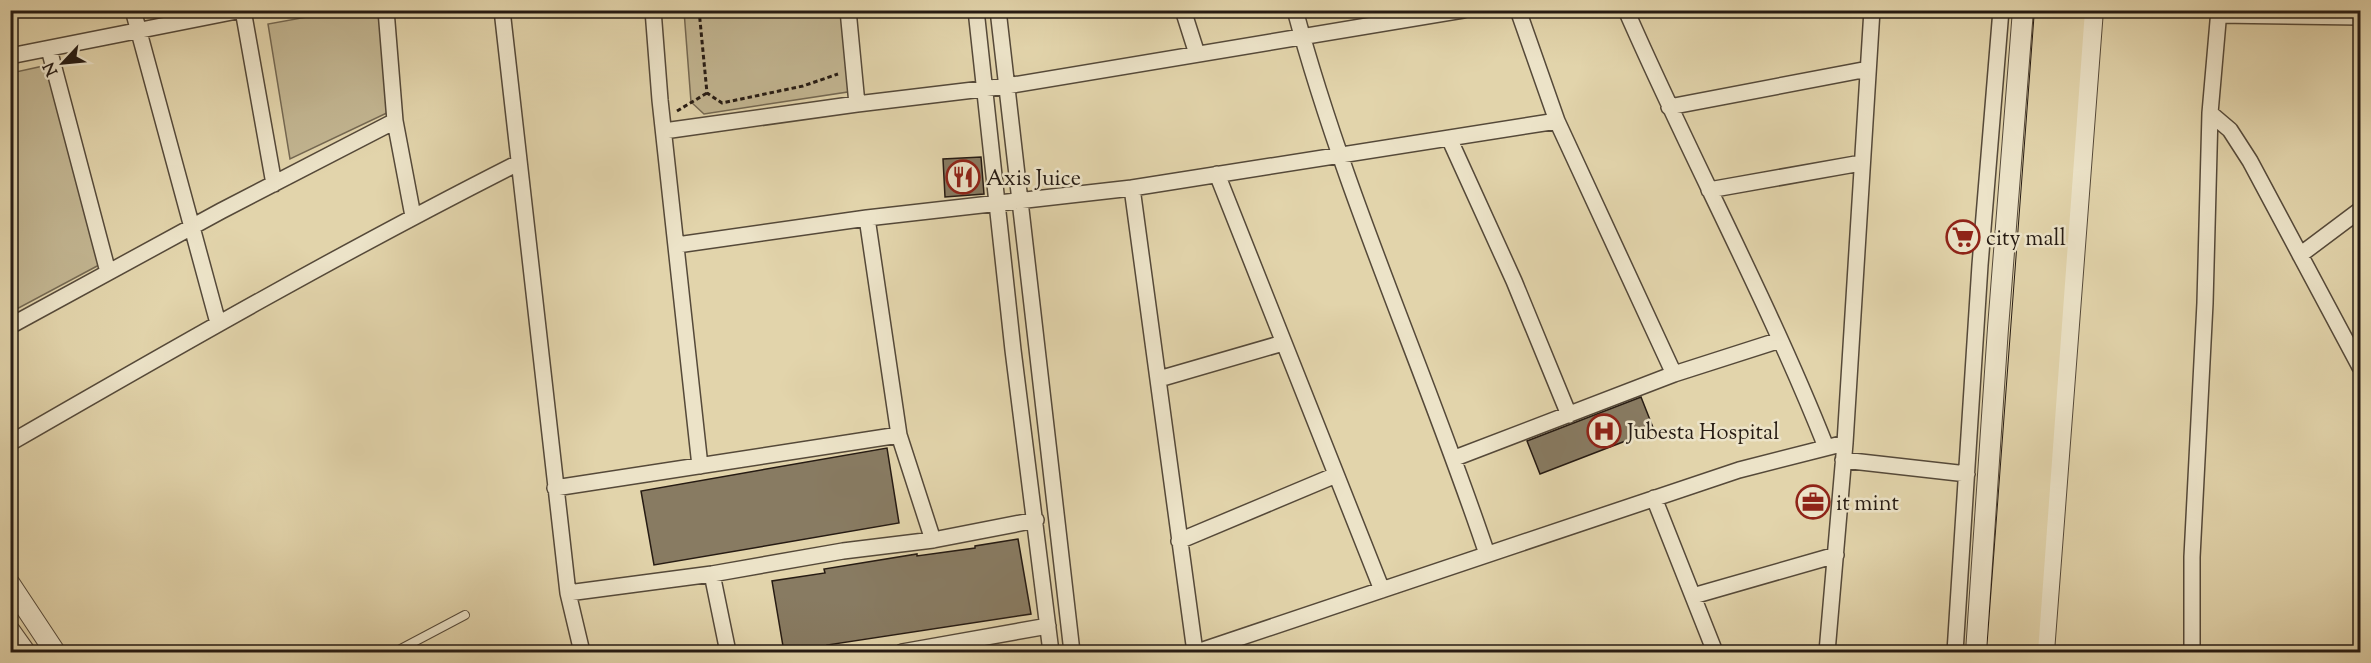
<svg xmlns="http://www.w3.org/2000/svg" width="2371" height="663" font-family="'Sorts Mill Goudy',serif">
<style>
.green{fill:#c2b591;stroke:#746852;stroke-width:1.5}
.building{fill:#887b62;stroke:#261b13;stroke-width:1.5}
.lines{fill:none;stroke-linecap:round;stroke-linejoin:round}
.service-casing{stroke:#554939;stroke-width:10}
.minor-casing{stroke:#554939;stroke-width:18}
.tertiary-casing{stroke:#554939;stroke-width:22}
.trunk-casing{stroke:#261b13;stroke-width:28}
.path{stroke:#261b13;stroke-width:3;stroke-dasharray:4.5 3;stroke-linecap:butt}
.service{stroke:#ece3c8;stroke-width:8}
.minor{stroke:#ece3c8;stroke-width:15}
.tertiary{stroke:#ece3c8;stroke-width:20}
.trunk{stroke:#e2d4ab;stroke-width:26}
.labels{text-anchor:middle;stroke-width:5;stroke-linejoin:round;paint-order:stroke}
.poi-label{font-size:22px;fill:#261b13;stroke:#ece3c8;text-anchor:start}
</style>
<rect width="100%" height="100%" fill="#e2d4ab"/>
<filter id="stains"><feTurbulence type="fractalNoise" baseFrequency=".00333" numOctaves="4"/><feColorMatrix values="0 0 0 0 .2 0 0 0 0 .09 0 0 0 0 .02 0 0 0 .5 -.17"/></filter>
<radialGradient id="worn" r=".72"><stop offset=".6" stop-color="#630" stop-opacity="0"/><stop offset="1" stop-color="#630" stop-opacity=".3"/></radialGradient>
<path class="green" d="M 340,11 L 382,11 L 391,111 L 290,159 L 268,24 Z
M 684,11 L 846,11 L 854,91 L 704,114 L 691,102 Z
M 48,65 L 99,265 L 13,311 L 11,307 L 11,73 Z"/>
<path class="building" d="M 981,157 L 984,194 L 945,197 L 943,159 Z
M 1641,397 L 1654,430 L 1540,474 L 1527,441 Z
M 887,448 L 899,523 L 654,565 L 641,491 Z
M 1018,539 L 1031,614 L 827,645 L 828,649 L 805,652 L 784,652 L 772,581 L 825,573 L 824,569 L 917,554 L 917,556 L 975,548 L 975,546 Z"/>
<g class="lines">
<g class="service-casing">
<path id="service" d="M 395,652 L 465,615"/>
</g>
<g class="minor-casing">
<path id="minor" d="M 133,10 L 218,323
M 243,10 L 274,184
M 502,10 L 568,593 L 582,652
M 653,10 L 660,100 L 700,466
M 848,10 L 857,104
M 976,10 L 1013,350 L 1051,652
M 998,10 L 1072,652
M 1183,10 L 1197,54
M 1295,10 C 1345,196 1426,372 1487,554
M 1518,10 L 1557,121 L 1674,374
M 1626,10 C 1690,157 1767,298 1826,447
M 2218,15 L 2360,17
M 49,49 L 108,272
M 10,56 L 242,10
M 1669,107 L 1868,69
M 2210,113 L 2230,130 L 2250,161 L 2360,367
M 395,121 L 413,216
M 664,131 L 857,104 L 1007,86 L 1463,10
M 1449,138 L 1514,281 L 1569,415
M 1217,174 L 1382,590
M 1709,190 L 1861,163
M 867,218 L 1132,188
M 2300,255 L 2360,210
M 10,326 L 221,211 L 395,121 L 386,10
M 1159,379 L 1283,343
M 899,435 L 933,540
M 10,443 C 178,346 346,250 518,163
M 1455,458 L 1674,374 L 1780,340
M 1843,460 L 1967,474
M 555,488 L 899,435 L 867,218 L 677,245
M 1654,498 L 1715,652
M 1179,541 L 1336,475
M 712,574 L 728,652
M 568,593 L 712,574 L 843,551 L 933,540 L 1036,520
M 1693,596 L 1836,555
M 902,652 L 1048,626
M 1195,652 L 1132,188 L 1557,121
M 1197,652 L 1739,470 L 1845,443
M 1827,652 L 1845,443 L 1872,10
M 1955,652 L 1980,265 L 2001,10
M 2192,652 L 2192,557 L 2205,303 L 2210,113 L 2219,10"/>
</g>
<g class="tertiary-casing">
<path id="tertiary" d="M 10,584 L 55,652
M 10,631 L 25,652
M 1976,652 L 1998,328 L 2023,10
M 2044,652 L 2093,10"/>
</g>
<g class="trunk-casing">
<path id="trunk" d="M 2000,652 L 2048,10
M 2025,652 L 2072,10"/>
</g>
<path class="path" d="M 699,10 L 707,93 L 722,103 L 803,86 L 838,74
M 677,111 L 707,93"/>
<use href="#service" class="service"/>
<use href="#minor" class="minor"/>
<use href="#tertiary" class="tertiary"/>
<use href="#trunk" class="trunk"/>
</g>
<defs>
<g id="restaurant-ring" transform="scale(1.725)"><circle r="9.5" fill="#ece3c8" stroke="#8f2418" stroke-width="1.5"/><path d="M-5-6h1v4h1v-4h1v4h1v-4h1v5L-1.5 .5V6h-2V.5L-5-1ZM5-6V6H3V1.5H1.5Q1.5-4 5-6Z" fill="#8f2418"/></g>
<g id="supermarket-ring" transform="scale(1.725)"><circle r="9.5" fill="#ece3c8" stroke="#8f2418" stroke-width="1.5"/><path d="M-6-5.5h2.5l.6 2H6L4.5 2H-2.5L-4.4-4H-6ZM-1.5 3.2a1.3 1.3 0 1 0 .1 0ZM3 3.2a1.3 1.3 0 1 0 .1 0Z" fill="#8f2418"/></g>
<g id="hospital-ring" transform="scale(1.725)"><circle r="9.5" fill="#ece3c8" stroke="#8f2418" stroke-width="1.5"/><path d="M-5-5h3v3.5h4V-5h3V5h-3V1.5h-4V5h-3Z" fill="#8f2418"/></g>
<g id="office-ring" transform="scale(1.725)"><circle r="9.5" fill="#ece3c8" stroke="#8f2418" stroke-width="1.5"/><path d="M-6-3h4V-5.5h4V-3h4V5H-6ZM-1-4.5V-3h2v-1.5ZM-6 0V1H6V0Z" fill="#8f2418"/></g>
</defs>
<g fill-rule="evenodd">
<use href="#restaurant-ring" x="963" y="177"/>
<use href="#supermarket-ring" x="1963" y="237"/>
<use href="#hospital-ring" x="1604" y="431"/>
<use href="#office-ring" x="1813" y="502"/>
</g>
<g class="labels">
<g class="poi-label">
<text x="986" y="185">Axis Juice</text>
<text x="1986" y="245">city mall</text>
<text x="1627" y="439">Jubesta Hospital</text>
<text x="1836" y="510">it mint</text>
</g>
</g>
<rect width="2371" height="663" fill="none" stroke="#e2d4ab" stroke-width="36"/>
<rect x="12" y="12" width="2347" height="639" fill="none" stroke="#261b13" stroke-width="3"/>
<rect x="18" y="18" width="2335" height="627" fill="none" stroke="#261b13" stroke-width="1.5"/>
<g transform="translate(63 63) rotate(244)" stroke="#ece3c8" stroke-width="4.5" paint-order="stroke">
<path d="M0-4.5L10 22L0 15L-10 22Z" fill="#261b13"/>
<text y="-9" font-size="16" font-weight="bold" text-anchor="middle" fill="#261b13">N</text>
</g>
<rect width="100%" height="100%" filter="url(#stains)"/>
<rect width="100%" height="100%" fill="url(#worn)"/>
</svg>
